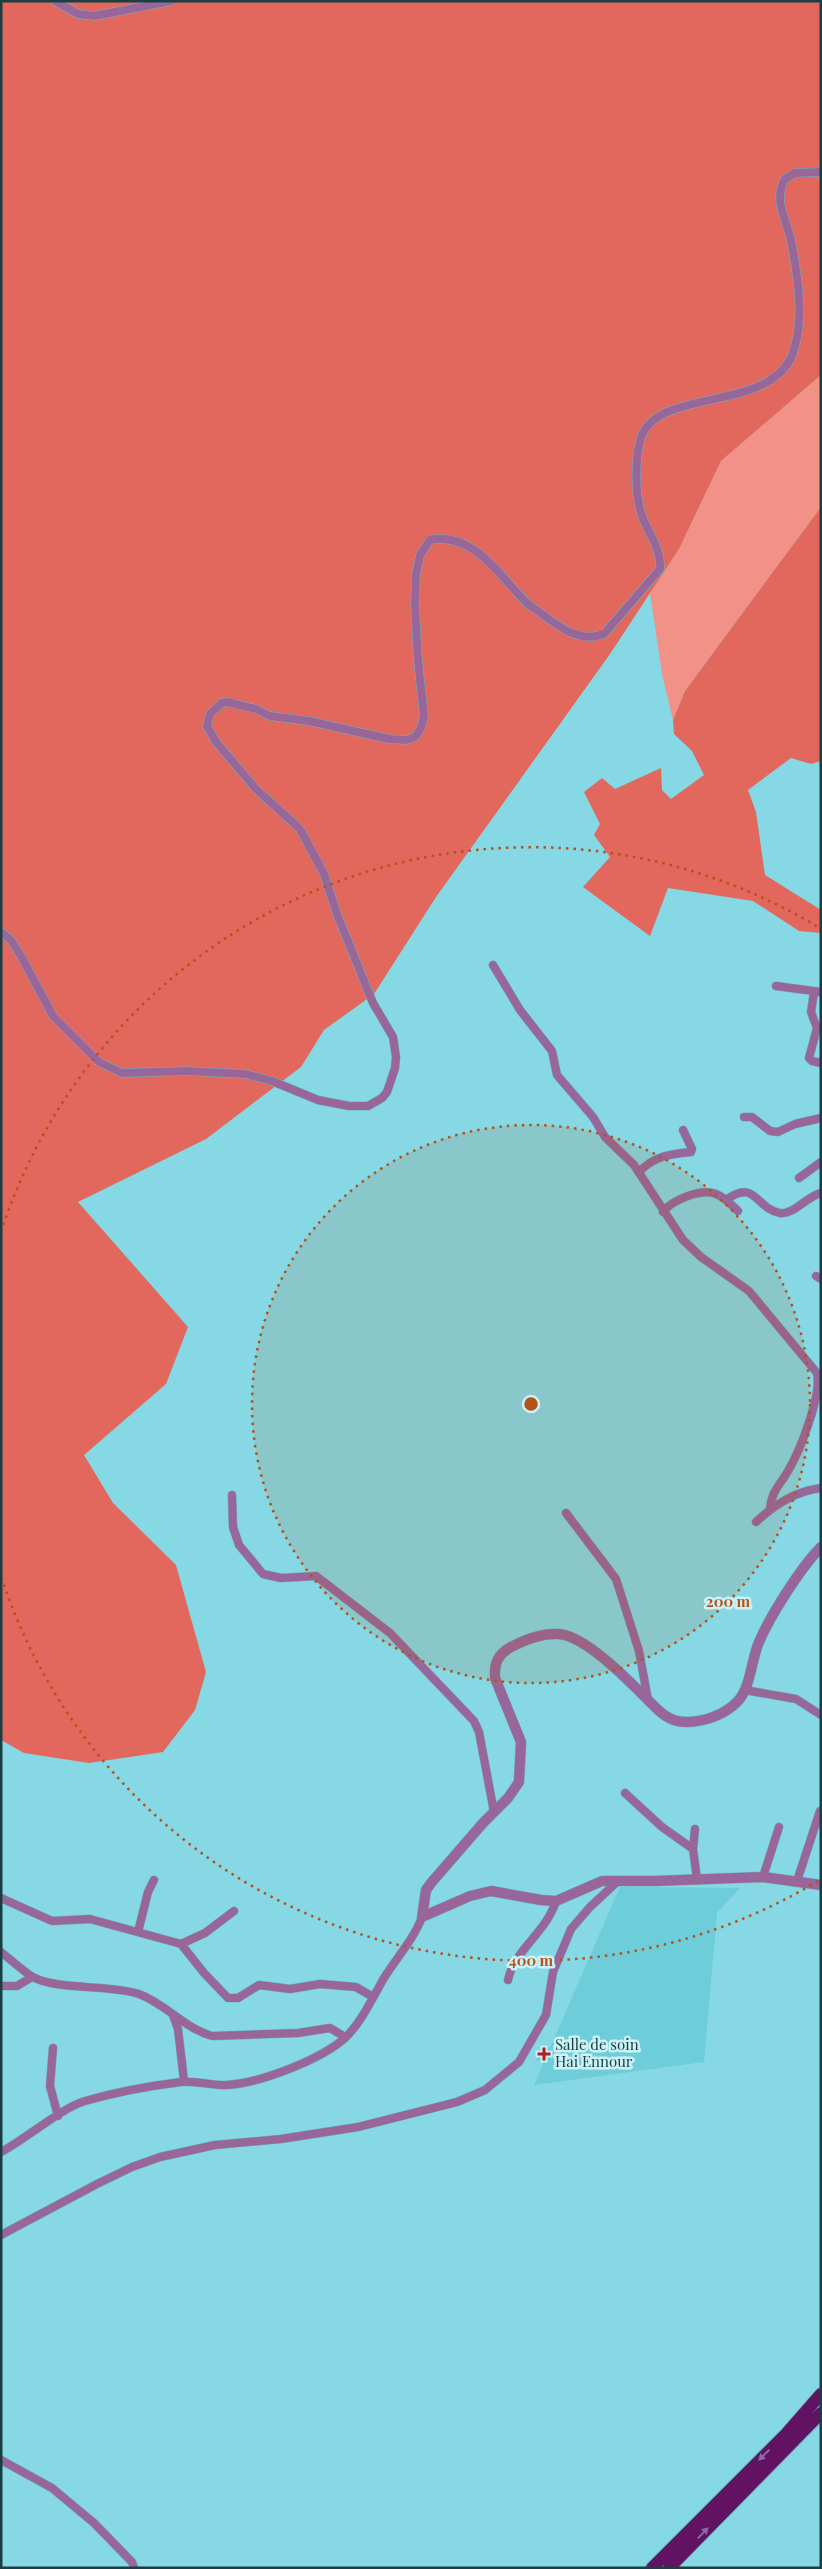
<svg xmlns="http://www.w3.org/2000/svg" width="822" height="2569" font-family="'Playfair Display',serif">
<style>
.built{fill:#6dcdd9}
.green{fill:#f29187}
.forest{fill:#e2685d}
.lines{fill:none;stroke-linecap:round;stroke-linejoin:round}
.minor-casing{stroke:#6db6c0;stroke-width:9}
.tertiary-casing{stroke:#6db6c0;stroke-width:11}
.primary-casing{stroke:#6db6c0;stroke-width:14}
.minor{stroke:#969;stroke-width:8}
.tertiary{stroke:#969;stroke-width:10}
.primary{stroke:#611263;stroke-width:12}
.oneway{fill:#8b6c9e}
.ring{fill:none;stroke:#b4521a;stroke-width:2.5;stroke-dasharray:2.5 5}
.poi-dot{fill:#b01f20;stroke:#caf2f7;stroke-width:2}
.labels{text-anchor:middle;stroke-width:5;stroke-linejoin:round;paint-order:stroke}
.poi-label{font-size:15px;fill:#1a3e42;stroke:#caf2f7;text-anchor:start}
.centre{fill:#b4521a;stroke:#caf2f7;stroke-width:2.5}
.ring-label{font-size:15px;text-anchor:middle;font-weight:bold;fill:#b4521a;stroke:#caf2f7;stroke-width:5;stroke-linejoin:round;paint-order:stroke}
</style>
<rect width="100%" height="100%" fill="#85d8e4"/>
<path class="built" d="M 620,1887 L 740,1888 L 717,1913 L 704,2062 L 534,2085 L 544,2062 L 536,2060 L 543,2045 L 550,2048 Z"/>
<path class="green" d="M 821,375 L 821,507 L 685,691 L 673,720 L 662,674 L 650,593 L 679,549 L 721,461 Z"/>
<path class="forest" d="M 1,1 L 821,1 L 821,375 L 721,461 L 679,549 L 610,654 L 436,897 L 374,994 L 324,1030 L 301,1067 L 206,1139 L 78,1202 L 188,1327 L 166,1384 L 84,1455 L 113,1503 L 176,1565 L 206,1672 L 195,1710 L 163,1752 L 89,1763 L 24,1753 L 1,1740 Z
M 821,507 L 821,761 L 811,764 L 791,758 L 748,790 L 756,812 L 765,875 L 821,910 L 821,933 L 799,931 L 753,901 L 668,888 L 650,936 L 583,887 L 610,857 L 594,835 L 600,824 L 584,792 L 602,778 L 615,789 L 661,768 L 662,790 L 671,799 L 704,775 L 692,751 L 674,734 L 673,720 L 685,691 Z"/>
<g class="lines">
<g class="minor-casing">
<path id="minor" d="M 55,1 L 78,14 L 94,16 L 171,1
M 1,932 L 11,940 L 22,958 L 53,1016 L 99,1062 L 122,1073 L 188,1071 L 245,1074 L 272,1081 L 318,1100 L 349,1106 L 368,1106 L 382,1098 L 387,1092 L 395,1068 L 396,1057 L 393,1037 L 373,1003 L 337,914 L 324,874 L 300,829 L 256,789 L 216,742 L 207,726 L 210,714 L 222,703 L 227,702 L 256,709 L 270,716 L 309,721 L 389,739 L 406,740 L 415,737 L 421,728 L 424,716 L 418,661 L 415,605 L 416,574 L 420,555 L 430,540 C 474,531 500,577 527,603 C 531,607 537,610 542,614 C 561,628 579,643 604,634 L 660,569 C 662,549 647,532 641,513 C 635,492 635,462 640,441 C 654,383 779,417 795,346 C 800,328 800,304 798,286 C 796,269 794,250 789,233 C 784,215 774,198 785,179 L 795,173 L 821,172
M 493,965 L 520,1010 L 552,1051 L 557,1075 L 593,1117 L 605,1137 L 634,1165 L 683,1240 L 701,1257 L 749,1291 L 817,1373 C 822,1395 800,1451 788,1471 C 780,1485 771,1492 770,1509
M 776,986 L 821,992
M 814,992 L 811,1012 L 817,1028 L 809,1058 L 812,1061 L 821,1063
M 744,1117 L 752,1117 L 770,1131 L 778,1132 L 795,1124 L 821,1118
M 639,1172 C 654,1156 670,1154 691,1152 L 692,1149 L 683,1130
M 799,1178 L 821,1162
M 726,1200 C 755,1178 756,1209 780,1213 C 794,1215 807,1196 821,1193
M 663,1212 C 672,1200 701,1188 716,1194 C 724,1197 732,1205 738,1211
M 816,1276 L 821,1279
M 232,1495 L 233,1527 L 239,1545 L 263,1574 L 281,1578 L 316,1576 L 390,1633 L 474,1721 L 479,1732 L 494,1812
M 566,1513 L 616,1579 L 639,1651 L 648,1700
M 756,1522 C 774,1505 795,1491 821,1488
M 745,1690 L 796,1699 L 821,1715
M 625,1793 L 662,1827 L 693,1849
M 695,1829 L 693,1849 L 697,1879
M 763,1877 L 779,1827
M 797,1881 L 820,1811
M 1,1898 L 52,1921 L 90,1919 L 181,1944 L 205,1933 L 234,1911
M 138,1932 L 148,1892 L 154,1880
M 181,1944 L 204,1973 L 228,1998 L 238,1998 L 259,1985 L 290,1989 L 320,1984 L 356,1987 L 373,1997
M 1,1952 C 11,1960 21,1969 31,1976 C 56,1991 109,1984 139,1994 C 166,2004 184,2028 212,2036 L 298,2033 L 330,2028 L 345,2037
M 508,1980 C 514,1950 546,1933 556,1901
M 1,1986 L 17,1986 L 32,1977
M 173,2015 L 178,2029 L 184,2081
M 53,2048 L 50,2086 L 58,2116
M 1,2152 C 26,2139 61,2108 85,2101 C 116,2092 149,2086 181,2082 C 196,2080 212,2086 227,2085 C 260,2083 320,2060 345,2038 C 361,2023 373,1997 384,1978 C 397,1957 414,1939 422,1917
M 1,2235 L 97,2184 L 132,2167 L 160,2157 L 215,2145 L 281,2139 L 358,2127 L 457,2102 L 485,2090 L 519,2062 L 546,2015 L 553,1972 L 571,1929 L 590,1907 L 619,1880
M 1,2460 L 52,2488 L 94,2523 L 132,2562 L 134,2568"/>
</g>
<g class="tertiary-casing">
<path id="tertiary" d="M 422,1917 L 426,1890 L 431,1883 L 483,1823 L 508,1798 L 519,1782 L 521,1742 L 495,1678 C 494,1663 498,1654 511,1647 C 526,1639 541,1633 558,1634 C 585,1635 629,1681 648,1700 C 659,1711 668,1722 686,1722 C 704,1722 724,1715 737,1702 C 751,1688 751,1660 759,1642 C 770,1616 801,1567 821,1547
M 422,1917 L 470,1896 L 491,1891 L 541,1900 L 556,1901 L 602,1881 L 654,1881 L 763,1877 L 821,1885"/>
</g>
<g class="primary-casing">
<path id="primary" d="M 652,2568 L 786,2434 L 821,2394
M 669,2568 L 821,2413"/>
</g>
<use href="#minor" class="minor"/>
<use href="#tertiary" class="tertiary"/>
<use href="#primary" class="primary"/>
</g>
<defs><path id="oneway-solid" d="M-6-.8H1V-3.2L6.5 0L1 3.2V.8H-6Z" transform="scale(1.25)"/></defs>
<g class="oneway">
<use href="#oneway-solid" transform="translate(764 2455) rotate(136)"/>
<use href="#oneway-solid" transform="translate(703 2533) rotate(-46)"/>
</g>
<circle cx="531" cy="1404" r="279" fill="#b4521a" fill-opacity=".12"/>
<g class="ring">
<circle cx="531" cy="1404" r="279"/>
<path d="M818 1881A557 557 0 0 1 1 1576M1 1232A557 557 0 0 1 818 927"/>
</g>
<path class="poi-dot" d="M541.5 2046.5h5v5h5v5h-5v5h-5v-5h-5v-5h5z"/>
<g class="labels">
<g class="poi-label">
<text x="555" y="2050">Salle de soin<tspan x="555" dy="17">Hai Ennour</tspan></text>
</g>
</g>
<circle cx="531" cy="1404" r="8" class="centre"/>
<g class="ring-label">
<text x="728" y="1607">200 m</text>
<text x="531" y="1966">400 m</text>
</g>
<rect width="822" height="2569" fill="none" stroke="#1a3e42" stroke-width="5"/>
</svg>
